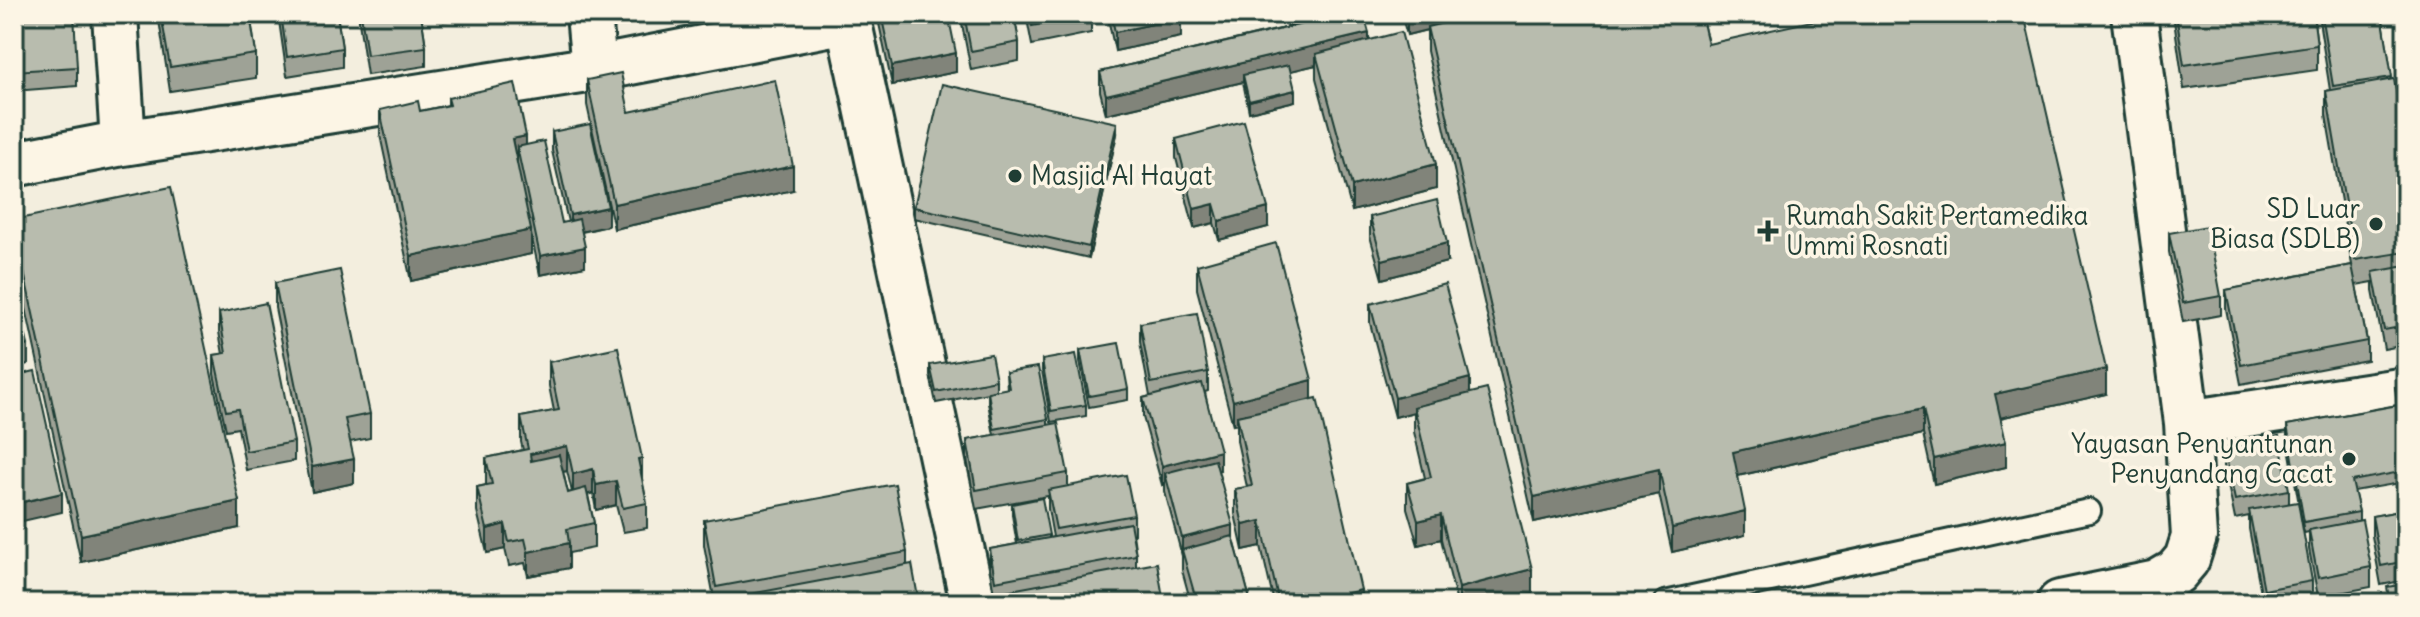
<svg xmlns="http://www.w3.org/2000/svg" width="2420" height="617" font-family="Delius,sans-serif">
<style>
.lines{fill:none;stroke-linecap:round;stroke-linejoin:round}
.service-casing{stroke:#1f3d34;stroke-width:28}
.minor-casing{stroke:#1f3d34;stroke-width:50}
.service{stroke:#fcf5e5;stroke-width:22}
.minor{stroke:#fcf5e5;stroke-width:44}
.wall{fill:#9ea296;stroke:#1f3d34;stroke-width:2;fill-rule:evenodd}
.shaded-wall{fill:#81847a;stroke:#1f3d34;stroke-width:2}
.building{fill:#b8bcae;stroke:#1f3d34;stroke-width:2}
.poi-dot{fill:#1f3d34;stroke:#fcf5e5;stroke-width:3}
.labels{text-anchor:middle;stroke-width:7;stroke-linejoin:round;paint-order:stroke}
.poi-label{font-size:26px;fill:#1f3d34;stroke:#fcf5e5;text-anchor:start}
</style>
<rect width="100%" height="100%" fill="#f3eede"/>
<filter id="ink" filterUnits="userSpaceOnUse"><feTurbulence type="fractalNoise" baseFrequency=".0125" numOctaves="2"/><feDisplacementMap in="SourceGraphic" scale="16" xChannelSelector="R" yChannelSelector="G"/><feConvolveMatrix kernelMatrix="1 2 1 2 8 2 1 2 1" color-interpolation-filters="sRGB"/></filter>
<g filter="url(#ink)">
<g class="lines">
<g class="service-casing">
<path id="service" d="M 1665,603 L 2089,511"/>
</g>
<g class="minor-casing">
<path id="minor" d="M 115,14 L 123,143
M 589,14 L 594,69
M 847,14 L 973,603
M 14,164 L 123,143 L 594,69 L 848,20
M 2187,423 L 2406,390
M 2060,603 L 2157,583 L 2176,572 L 2187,559 L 2194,537 L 2187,423 L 2134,14"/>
</g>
<use href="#service" class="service"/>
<use href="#minor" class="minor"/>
</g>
<path class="wall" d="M 14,14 L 77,67 L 77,86 L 14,91 Z
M 158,14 L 250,14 L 256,54 L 256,78 L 170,91 Z
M 278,14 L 337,14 L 342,48 L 342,67 L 287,76 Z
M 359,14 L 421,14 L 426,47 L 426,66 L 367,75 L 359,22 Z
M 443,14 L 484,14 L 444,21 Z
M 877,14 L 948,14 L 956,72 L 892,85 Z
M 960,14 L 1014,14 L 1019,42 L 1019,61 L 971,70 Z
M 1026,14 L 1091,14 L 1091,33 L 1032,45 Z
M 1107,14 L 1180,14 L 1181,37 L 1115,51 Z
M 1285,14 L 1314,14 L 1315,21 L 1369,40 L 1436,189 L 1352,211 L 1316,78 L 1316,65 L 1290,71 L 1295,101 L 1249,112 L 1243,82 L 1106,114 L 1100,91 L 1100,72 L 1288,27 Z
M 1401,14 L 1701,14 L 1708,44 L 2106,394 L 2000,418 L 2006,467 L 1934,484 L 1923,434 L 1738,476 L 1745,535 L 1672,552 L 1659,494 L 1534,522 L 1427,51 L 1427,30 L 1407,35 Z
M 2173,14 L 2313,14 L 2317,45 L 2317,70 L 2184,89 Z
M 2318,14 L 2382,14 L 2392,80 L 2406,148 L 2406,345 L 2384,349 L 2373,291 L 2373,282 L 2356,285 L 2367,341 L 2367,360 L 2241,384 L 2226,309 L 2226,290 L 2352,265 L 2326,115 L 2326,91 L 2330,90 Z
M 587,80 L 629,112 L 793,190 L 614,229 L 587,105 Z
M 448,98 L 526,145 L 562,223 L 568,222 L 552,151 L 552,132 L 608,226 L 582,232 L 585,266 L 540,275 L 531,234 L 531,254 L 411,281 L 380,135 L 380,110 L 420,111 L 448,105 Z
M 1117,134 L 1089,258 L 914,218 L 914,207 Z
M 1176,139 L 1268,227 L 1219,240 L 1214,223 L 1194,228 L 1176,158 Z
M 1370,217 L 1447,262 L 1382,279 L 1370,236 Z
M 14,220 L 239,528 L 81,562 L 14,253 Z
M 2169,233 L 2221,296 L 2221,315 L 2183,322 L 2169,252 Z
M 1197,265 L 1312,399 L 1361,603 L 1274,603 L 1261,546 L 1243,550 L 1235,514 L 1235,489 L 1247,487 L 1237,441 L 1237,424 L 1233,425 L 1197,289 Z
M 275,283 L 370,414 L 370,438 L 350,442 L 354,483 L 312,492 L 275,308 Z
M 1370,304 L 1470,393 L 1532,594 L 1495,603 L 1457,603 L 1441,539 L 1418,545 L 1407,508 L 1407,483 L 1425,478 L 1414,432 L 1414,412 L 1395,417 L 1370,323 Z
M 219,313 L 294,442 L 294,461 L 246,470 L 238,428 L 226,430 L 214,374 L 214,355 L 223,354 L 219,332 Z
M 1140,323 L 1208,372 L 1208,391 L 1205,392 L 1220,470 L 1218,470 L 1233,536 L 1251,603 L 1191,603 L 1182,570 L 1182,556 L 1165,492 L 1165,484 L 1162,485 L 1143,417 L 1143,398 L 1150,396 L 1140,342 Z
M 1080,350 L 1128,389 L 1128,400 L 1089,407 L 1080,361 Z
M 1042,360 L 1086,405 L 1086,416 L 1051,422 L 1042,371 Z
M 549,362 L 642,481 L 647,503 L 647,528 L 623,532 L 616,505 L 596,510 L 593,493 L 588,495 L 594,523 L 594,548 L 569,553 L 569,568 L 528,576 L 525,563 L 509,566 L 505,549 L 487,553 L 477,511 L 477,487 L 486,485 L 486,458 L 523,450 L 521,442 L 521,417 L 554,411 L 549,386 ZM 567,471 L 572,492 L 568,493 L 563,472 Z
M 930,365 L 996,380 L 996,391 L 1007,389 L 1006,372 L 1048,419 L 1048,425 L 1068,473 L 1068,486 L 1134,515 L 1134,534 L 1133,534 L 1136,555 L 1136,567 L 1164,603 L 995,603 L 990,568 L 990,549 L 1017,544 L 1012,515 L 1012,504 L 1049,535 L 1049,538 L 1053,537 L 1048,509 L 1048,496 L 976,509 L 967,459 L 967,440 L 994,435 L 988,403 L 988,393 L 936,403 L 930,375 Z
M 2406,385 L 2406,482 L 2354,491 L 2359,512 L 2359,520 L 2371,567 L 2371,587 L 2318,597 L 2309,549 L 2309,532 L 2304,533 L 2287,436 L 2287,425 L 2397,405 L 2395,387 Z
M 2224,447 L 2289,490 L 2289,503 L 2312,581 L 2312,600 L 2297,603 L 2263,603 L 2249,529 L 2249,516 L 2235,519 L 2224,466 Z
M 2406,510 L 2406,580 L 2381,585 L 2372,536 L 2372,516 Z
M 704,520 L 907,552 L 907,565 L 919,603 L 715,603 L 704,545 Z"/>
<path class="shaded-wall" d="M 1414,14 L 1488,14 L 1427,27 L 1427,30 L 1407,35 L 1407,16 Z
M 1181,18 L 1181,37 L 1115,51 L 1115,32 Z
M 1369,33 L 1369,52 L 1316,54 L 1316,65 L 1245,82 L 1243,75 L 1243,82 L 1106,114 L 1106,95 Z
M 956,53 L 956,72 L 892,85 L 892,66 Z
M 1295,90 L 1295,101 L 1249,112 L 1249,101 Z
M 1117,123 L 1117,134 L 1089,258 L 1089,247 Z
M 526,136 L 526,161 L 517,147 L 517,163 L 512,139 Z
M 1436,164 L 1436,189 L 1352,211 L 1352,186 Z
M 793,166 L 793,190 L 614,229 L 614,204 Z
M 1214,204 L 1214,223 L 1194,228 L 1194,209 Z
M 608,207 L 608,226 L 570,234 L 570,215 Z
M 1268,208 L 1268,227 L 1219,240 L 1219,221 Z
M 531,230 L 531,254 L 411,281 L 411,256 Z
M 1447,243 L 1447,262 L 1382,279 L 1382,260 Z
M 585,247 L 585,266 L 540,275 L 540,256 Z
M 28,345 L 28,364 L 14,368 L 14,348 Z
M 2106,369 L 2106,394 L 1995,419 L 1995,394 Z
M 1470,378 L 1470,397 L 1414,407 L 1414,412 L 1395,417 L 1395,398 Z
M 1312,380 L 1312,404 L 1237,416 L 1237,424 L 1233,425 L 1233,401 Z
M 1923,409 L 1923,434 L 1733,477 L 1733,452 Z
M 2006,442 L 2006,467 L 1934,484 L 1934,459 Z
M 567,446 L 567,471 L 530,478 L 530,454 Z
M 1220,451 L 1220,470 L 1168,483 L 1165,473 L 1165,484 L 1162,485 L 1162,466 Z
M 642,458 L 642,483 L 638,459 Z
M 354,459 L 354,483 L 312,492 L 312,467 Z
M 593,469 L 593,493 L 573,498 L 573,474 Z
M 1659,469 L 1659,494 L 1534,522 L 1534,497 Z
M 616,481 L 616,505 L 596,510 L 596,485 Z
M 62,493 L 62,512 L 14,523 L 14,504 Z
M 239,501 L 239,528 L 81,562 L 81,535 Z
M 1745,511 L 1745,535 L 1672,552 L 1672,528 Z
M 1441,515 L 1441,539 L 1418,545 L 1418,521 Z
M 1261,521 L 1261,546 L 1243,550 L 1243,525 Z
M 505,524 L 505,549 L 487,553 L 487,529 Z
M 1233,525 L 1233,544 L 1182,552 L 1182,538 Z
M 569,543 L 569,568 L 528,576 L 528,552 Z
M 1532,569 L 1532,594 L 1495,603 L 1459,603 L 1459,588 Z
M 1361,590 L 1361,603 L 1304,603 Z"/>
<path class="building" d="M 14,14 L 74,14 L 77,67 L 14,71 Z
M 161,14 L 250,14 L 256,54 L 170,67 Z
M 281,14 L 337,14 L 342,48 L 287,57 Z
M 361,14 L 421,14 L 426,47 L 367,55 Z
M 881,14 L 948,14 L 956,53 L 892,66 Z
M 964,14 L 1014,14 L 1019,42 L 971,51 Z
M 1030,14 L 1089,14 L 1032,26 Z
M 1111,14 L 1180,14 L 1181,18 L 1115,32 Z
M 1288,14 L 1314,14 L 1315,19 L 1290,25 Z
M 1345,14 L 1364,14 L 1369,33 L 1106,95 L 1100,72 Z
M 1482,14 L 1701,14 L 1708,44 L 1843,14 L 2024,14 L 2106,369 L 1995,394 L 2006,442 L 1934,459 L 1923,409 L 1733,452 L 1745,511 L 1672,528 L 1659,469 L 1534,497 L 1427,27 Z
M 2176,14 L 2313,14 L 2317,45 L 2184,65 Z
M 2321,14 L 2382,14 L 2392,77 L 2333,86 Z
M 1401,32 L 1436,164 L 1352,186 L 1316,54 Z
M 1289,65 L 1295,90 L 1249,101 L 1243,75 Z
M 621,73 L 629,112 L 775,80 L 793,166 L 614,204 L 587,80 Z
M 2394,79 L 2406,148 L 2406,252 L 2355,260 L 2326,91 Z
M 515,83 L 526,136 L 512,139 L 531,230 L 411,256 L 380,110 L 418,101 L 420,111 L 450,105 L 448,98 Z
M 942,84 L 1117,123 L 1089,247 L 914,207 Z
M 1244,121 L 1268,208 L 1219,221 L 1214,204 L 1194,209 L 1176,139 Z
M 590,124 L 608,207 L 570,215 L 552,132 Z
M 544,141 L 562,223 L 579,219 L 585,247 L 540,256 L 517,147 Z
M 171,187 L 239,501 L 81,535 L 14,226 L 14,220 Z
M 1437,200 L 1447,243 L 1382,260 L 1370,217 Z
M 2208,226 L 2221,296 L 2183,303 L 2169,233 Z
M 1276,243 L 1312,380 L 1233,401 L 1197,265 Z
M 2352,265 L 2367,341 L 2241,365 L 2226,290 Z
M 2406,266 L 2406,326 L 2384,330 L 2373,272 Z
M 340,270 L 370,414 L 345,419 L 354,459 L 312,467 L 275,283 Z
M 1445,284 L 1470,378 L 1395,398 L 1370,304 Z
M 17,299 L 28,345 L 14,348 L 14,300 Z
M 266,303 L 294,442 L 246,451 L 238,409 L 226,411 L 214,355 L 226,353 L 219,313 Z
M 1197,313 L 1208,372 L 1151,383 L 1140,323 Z
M 1119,343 L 1128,389 L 1089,396 L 1080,350 Z
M 618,347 L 642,458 L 638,459 L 647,503 L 623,508 L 616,481 L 596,485 L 593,469 L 573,474 L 567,446 L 530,454 L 531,461 L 559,455 L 568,493 L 586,488 L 594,523 L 567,529 L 569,543 L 528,552 L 525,539 L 509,542 L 505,524 L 487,529 L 477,487 L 492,484 L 486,458 L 528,449 L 521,417 L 559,410 L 549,362 Z
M 991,354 L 996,380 L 936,392 L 930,365 Z
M 1076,354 L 1086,405 L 1051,411 L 1042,360 Z
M 1038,367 L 1048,419 L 994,429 L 988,392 L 1009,388 L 1006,372 Z
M 35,371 L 62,493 L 14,504 L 14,376 Z
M 1202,383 L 1220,451 L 1162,466 L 1143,398 Z
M 2406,385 L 2406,471 L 2352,481 L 2359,512 L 2304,522 L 2287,425 L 2399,405 L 2395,387 Z
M 1487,389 L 1532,569 L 1459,588 L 1441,515 L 1418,521 L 1407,483 L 1431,477 L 1414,407 Z
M 1317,398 L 1361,590 L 1304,603 L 1279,603 L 1261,521 L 1243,525 L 1235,489 L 1252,486 L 1237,416 Z
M 1058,423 L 1068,473 L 976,490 L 967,440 Z
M 2279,436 L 2289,490 L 2235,500 L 2224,447 Z
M 1215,460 L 1233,525 L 1182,538 L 1165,473 Z
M 1126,475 L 1134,515 L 1056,529 L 1048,490 Z
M 895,484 L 907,552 L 716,587 L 704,520 Z
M 1042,498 L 1049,535 L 1018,541 L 1012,504 Z
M 2298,502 L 2312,581 L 2264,590 L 2249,510 Z
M 2406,510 L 2406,561 L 2381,566 L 2372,516 Z
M 2362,520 L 2371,567 L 2318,578 L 2309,530 Z
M 1130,523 L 1136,555 L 995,581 L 990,549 Z
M 1233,536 L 1251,603 L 1197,603 L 1182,550 Z
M 1157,563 L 1164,603 L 997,603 L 995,593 Z
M 912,564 L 919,603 L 718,603 L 718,600 Z
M 2406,584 L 2406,603 L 2390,603 L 2387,587 Z
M 2379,600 L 2379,603 L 2363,603 Z"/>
</g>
<g class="poi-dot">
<circle cx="1015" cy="176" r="8"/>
<circle cx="2376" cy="224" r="8"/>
<path d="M1764 219h8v8h8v8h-8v8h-8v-8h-8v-8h8z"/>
<circle cx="2349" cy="459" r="8"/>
</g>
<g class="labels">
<g class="poi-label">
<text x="1031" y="185">Masjid Al Hayat</text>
<text x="2360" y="218" text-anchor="end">SD Luar<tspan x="2360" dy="30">Biasa (SDLB)</tspan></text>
<text x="1786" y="225">Rumah Sakit Pertamedika<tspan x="1786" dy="30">Ummi Rosnati</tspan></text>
<text x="2333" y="453" text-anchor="end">Yayasan Penyantunan<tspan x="2333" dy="30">Penyandang Cacat</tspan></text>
</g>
</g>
<rect width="2420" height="617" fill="none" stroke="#fcf5e5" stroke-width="48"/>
<rect x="24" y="24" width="2372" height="569" fill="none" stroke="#1f3d34" stroke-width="3" filter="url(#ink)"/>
</svg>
